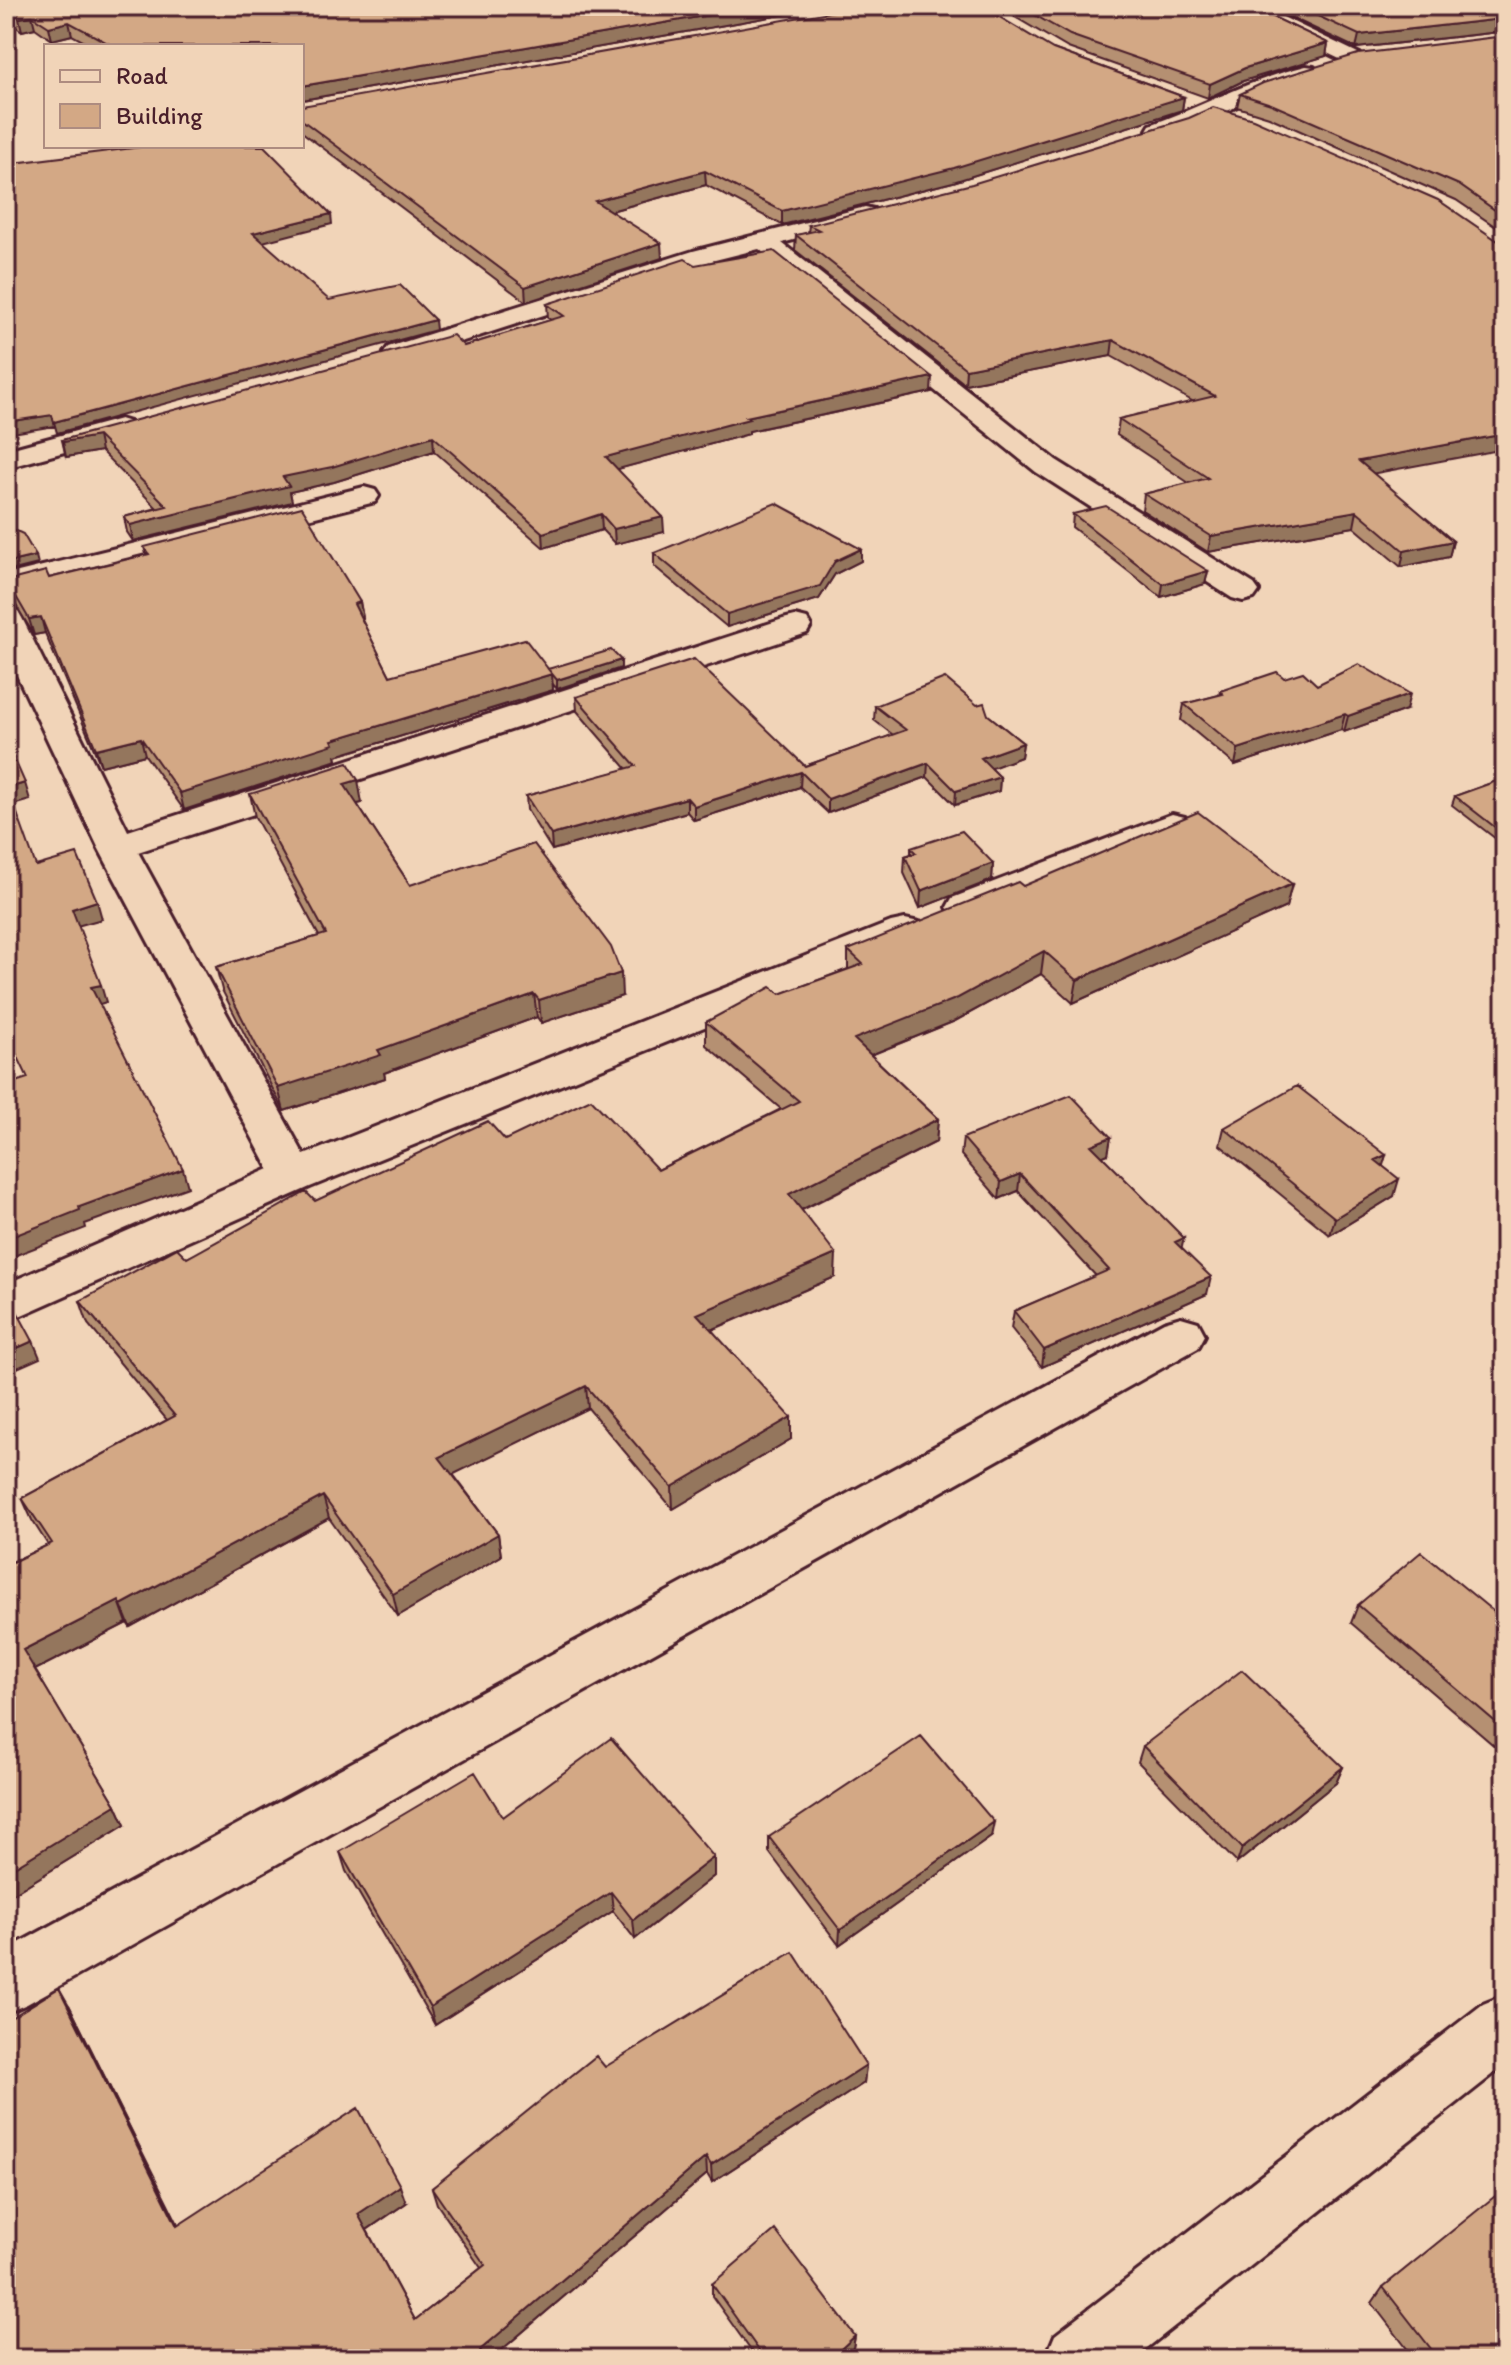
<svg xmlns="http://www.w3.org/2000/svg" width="1511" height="2365" font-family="Itim,sans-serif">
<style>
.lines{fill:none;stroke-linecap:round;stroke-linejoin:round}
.minor-casing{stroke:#4a1f2b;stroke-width:6}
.minor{fill:#f1d4b8;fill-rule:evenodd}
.wall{fill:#b59072;stroke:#4a1f2b;stroke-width:2}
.shaded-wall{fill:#94765d;stroke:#4a1f2b;stroke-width:2}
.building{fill:#d3a885;stroke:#4a1f2b;stroke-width:2}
</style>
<rect width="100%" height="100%" fill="#f1d4b8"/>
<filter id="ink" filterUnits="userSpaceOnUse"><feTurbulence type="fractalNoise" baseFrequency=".0125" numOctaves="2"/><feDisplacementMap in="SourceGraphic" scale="16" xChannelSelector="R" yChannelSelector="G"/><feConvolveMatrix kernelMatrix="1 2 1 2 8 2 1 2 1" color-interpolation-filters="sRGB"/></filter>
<g filter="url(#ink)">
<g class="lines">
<g class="minor-casing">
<path id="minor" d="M 1234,6 L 1260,6 L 1360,54 L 1364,58 L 1353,64 L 1346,62 L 1237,10 Z
M 1452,6 L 1479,6 L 1505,17 L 1505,31 L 1455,10 Z
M 1306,66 L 1314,67 L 1317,72 L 1314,77 L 1260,94 L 1218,116 L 1158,137 L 1150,135 L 1147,130 L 1150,125 C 1203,106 1251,79 1306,66 Z
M 865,207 L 874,209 L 877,214 L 874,219 L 782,243 L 1056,460 L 1254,584 L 1259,591 L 1254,598 L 1243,601 L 1232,598 L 1036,472 L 759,249 L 711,261 L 408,359 L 388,359 L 384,353 L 388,347 L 693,251 Z
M 120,419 L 130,422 L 134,428 L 130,434 L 6,468 L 6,450 Z
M 364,487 L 375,490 L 379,496 L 375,502 L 6,595 L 6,575 Z
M 6,608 L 18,611 L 22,618 L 128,831 L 783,619 L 795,616 L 807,619 L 811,626 L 807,633 L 138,852 L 304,1155 L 891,922 L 905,919 L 919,922 L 924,931 L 919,940 L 310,1187 L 6,1322 L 6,1284 L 269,1169 L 98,847 L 6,652 Z
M 1172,814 L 1185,817 L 1190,825 L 1185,833 L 980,916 L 966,919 L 952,916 L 947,907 L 952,898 Z
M 1181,1317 L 1198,1322 L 1205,1335 L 1198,1348 L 27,2004 L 6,2013 L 6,1950 L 1164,1322 Z
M 1505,1995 L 1505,2065 L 1133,2359 L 1045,2359 L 1055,2335 L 1483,2004 Z"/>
</g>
<use href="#minor" class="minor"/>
</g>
<path class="wall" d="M 6,6 L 832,6 L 302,100 L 302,46 L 92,46 L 72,35 L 52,40 L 35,28 L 22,31 L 6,20 Z
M 996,6 L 1250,6 L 1328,43 L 1326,56 L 1243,81 L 1208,98 L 1068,48 Z
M 1267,6 L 1471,6 L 1502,19 L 1499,32 L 1356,48 Z
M 1487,6 L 1505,6 L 1505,14 Z
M 1505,36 L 1505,233 L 1456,200 L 1269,117 L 1237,107 L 1240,94 Z
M 1053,49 L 1184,97 L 1182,110 L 953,182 L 782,225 L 706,185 L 611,211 L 662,258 L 526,302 L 302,132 L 302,106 Z
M 809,225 L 1498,241 L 1373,474 L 1453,541 L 1449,557 L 1401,567 L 1354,527 L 1208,552 L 1142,510 L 1144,494 L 1189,483 L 1117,435 L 1119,419 L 1194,402 L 1111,356 L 965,384 L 795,250 L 796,235 L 808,233 Z
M 695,265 L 931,392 L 749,431 L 749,434 L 617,469 L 664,532 L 615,544 L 602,530 L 544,548 L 434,451 L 334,482 L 290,492 L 292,502 L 133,541 L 127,532 L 124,517 L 157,508 L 101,451 L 66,457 L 62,440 L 464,346 L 551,320 L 548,318 L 547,304 Z
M 1073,514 L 1208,571 L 1205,584 L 1161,597 L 1072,527 Z
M 144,547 L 360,602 L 363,618 L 361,619 L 390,676 L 548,669 L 621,660 L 621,668 L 557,689 L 552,683 L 553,690 L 336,756 L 337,760 L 184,810 L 145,755 L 101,766 L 45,633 L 34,635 L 11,597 L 7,581 L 49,578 L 146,554 Z
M 861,549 L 861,561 L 835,574 L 819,599 L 727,627 L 654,566 L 654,553 Z
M 1284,678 L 1317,685 L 1406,710 L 1344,732 L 1341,730 L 1235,765 L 1181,720 L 1184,704 L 1219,695 L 1220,691 Z
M 576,697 L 805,766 L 893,735 L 874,720 L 875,706 L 988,715 L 1023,743 L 1021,757 L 991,768 L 1000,777 L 999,791 L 955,805 L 927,777 L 828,813 L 800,787 L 694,820 L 687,812 L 552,850 L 527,810 L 526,796 L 627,769 L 577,711 Z
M 1505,778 L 1505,846 L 1452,805 L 1455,796 Z
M 250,794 L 362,803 L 357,804 L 410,885 L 622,996 L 541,1023 L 537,1017 L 384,1073 L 385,1078 L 284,1111 L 222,990 L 216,967 L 319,936 L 255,817 Z
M 911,848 L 993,863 L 992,880 L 920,908 L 904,873 L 905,856 L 911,854 Z
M 1292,884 L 1286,907 L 1073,1003 L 1041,974 L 955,1021 L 871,1055 L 938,1119 L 936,1142 L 802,1210 L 835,1277 L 712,1330 L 791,1439 L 673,1509 L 588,1408 L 453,1474 L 498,1534 L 501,1556 L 398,1616 L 329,1518 L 130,1627 L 127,1623 L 35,1670 L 116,1805 L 125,1825 L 6,1898 L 6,1565 L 48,1545 L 32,1520 L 22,1498 L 167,1420 L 88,1324 L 80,1301 L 187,1258 L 315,1201 L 505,1140 L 658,1170 L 781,1109 L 706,1045 L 706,1022 L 848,969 L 848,950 L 1023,886 Z
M 1224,1128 L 1386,1155 L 1382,1166 L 1394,1196 L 1330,1235 L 1220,1145 Z
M 1111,1137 L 1108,1154 L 1102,1156 L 1181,1248 L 1207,1294 L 1042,1367 L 1011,1328 L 1014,1311 L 1096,1276 L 1018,1191 L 999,1199 L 961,1155 L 963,1138 Z
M 1358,1605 L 1499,1616 L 1505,1611 L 1505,1755 L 1351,1623 Z
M 1143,1746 L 1343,1767 L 1336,1783 L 1237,1863 L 1138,1762 Z
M 503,1817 L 714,1876 L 635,1939 L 613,1911 L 435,2025 L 346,1871 L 340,1852 Z
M 769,1837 L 991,1837 L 839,1945 L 769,1852 Z
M 70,2007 L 178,2225 L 406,2203 L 367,2230 L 415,2320 L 481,2268 L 437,2204 L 432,2188 L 605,2067 L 866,2065 L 864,2083 L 712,2182 L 707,2174 L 491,2359 L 6,2359 Z
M 712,2284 L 855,2336 L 853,2348 L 841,2359 L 757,2359 L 712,2296 Z
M 1383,2287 L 1505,2359 L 1415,2359 L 1372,2303 Z"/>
<path class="shaded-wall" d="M 761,6 L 832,6 L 302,100 L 302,86 Z
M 32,16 L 35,28 L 22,31 L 19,18 Z
M 1502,19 L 1499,32 L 1356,48 L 1359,35 Z
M 69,22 L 72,35 L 52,40 L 49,27 Z
M 1328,43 L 1326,56 L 1243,81 L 1208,98 L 1210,84 L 1245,68 Z
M 1184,97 L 1182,110 L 953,182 L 782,225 L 782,211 Z
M 705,171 L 706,185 L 596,215 L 595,201 Z
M 331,214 L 332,224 L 255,244 L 253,233 Z
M 661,243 L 662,258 L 526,302 L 525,287 Z
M 435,320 L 436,330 L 57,433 L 54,422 Z
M 1113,340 L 1111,356 L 965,384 L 966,369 Z
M 932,377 L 931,392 L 749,431 L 749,434 L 607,472 L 606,457 L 746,417 Z
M 52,415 L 55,426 L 6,434 L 6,422 Z
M 1505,434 L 1505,449 L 1355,477 L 1359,461 Z
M 98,436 L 101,451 L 66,457 L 63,442 Z
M 433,436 L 434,451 L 334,482 L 290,492 L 292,502 L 133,541 L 130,525 L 283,477 Z
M 1357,511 L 1354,527 L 1208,552 L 1211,536 Z
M 601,514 L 602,530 L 544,548 L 543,533 Z
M 663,517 L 664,532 L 615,544 L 614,529 Z
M 1453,541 L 1449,557 L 1401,567 L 1404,551 Z
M 861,549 L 861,561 L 835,574 L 819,599 L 727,627 L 727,614 Z
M 36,556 L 38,564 L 6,572 L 6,563 Z
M 1208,571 L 1205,584 L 1161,597 L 1163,584 Z
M 360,602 L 363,618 L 356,620 L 354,604 Z
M 41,617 L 45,633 L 34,635 L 29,619 Z
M 621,660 L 621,668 L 557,689 L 557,680 Z
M 552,674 L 553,690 L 336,756 L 337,760 L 184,810 L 180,793 L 332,740 Z
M 1410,694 L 1406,710 L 1344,732 L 1348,716 Z
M 1345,714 L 1341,730 L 1235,765 L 1238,749 Z
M 141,738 L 145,755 L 101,766 L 96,749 Z
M 1023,743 L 1021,757 L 979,773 L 981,758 Z
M 928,763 L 927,777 L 828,813 L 828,799 Z
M 801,772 L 800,787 L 694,820 L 694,806 Z
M 1000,777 L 999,791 L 955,805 L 956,791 Z
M 358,780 L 362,803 L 348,806 L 344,784 Z
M 25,783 L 30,800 L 13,805 L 8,788 Z
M 687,798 L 687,812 L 552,850 L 551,835 Z
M 993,863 L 992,880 L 920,908 L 921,891 Z
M 1292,884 L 1286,907 L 1073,1003 L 1077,980 Z
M 97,901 L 102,919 L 77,926 L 72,909 Z
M 1044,951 L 1041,974 L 955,1021 L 853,1062 L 854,1039 Z
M 621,973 L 622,996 L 541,1023 L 539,1000 Z
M 101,985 L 106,1002 L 97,1005 L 91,987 Z
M 534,994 L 537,1017 L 384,1073 L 385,1078 L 284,1111 L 278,1088 L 378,1050 Z
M 938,1119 L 936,1142 L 789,1216 L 789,1194 Z
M 1111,1137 L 1108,1154 L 1089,1162 L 1091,1145 Z
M 1386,1155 L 1381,1172 L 1375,1160 Z
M 183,1169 L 188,1187 L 85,1224 L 86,1228 L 6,1259 L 6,1239 L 79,1207 Z
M 1020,1174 L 1018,1191 L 999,1199 L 1001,1182 Z
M 1399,1179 L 1394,1196 L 1330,1235 L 1335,1218 Z
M 1184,1238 L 1180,1255 L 1175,1242 Z
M 836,1254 L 835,1277 L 697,1336 L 697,1314 Z
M 1211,1277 L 1207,1294 L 1042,1367 L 1044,1350 Z
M 33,1341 L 40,1358 L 6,1373 L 6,1353 Z
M 586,1386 L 588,1408 L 444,1479 L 439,1457 Z
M 791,1417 L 791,1439 L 673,1509 L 672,1487 Z
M 323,1496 L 329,1518 L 130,1627 L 121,1605 Z
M 498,1534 L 501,1556 L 398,1616 L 393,1594 Z
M 119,1601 L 127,1623 L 33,1671 L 23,1650 Z
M 1343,1767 L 1336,1783 L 1237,1863 L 1242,1848 Z
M 116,1805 L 125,1825 L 6,1898 L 6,1872 Z
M 994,1822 L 991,1837 L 839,1945 L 840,1930 Z
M 714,1857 L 714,1876 L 635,1939 L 633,1920 Z
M 611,1892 L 613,1911 L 435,2025 L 430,2007 Z
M 59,1988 L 70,2007 L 187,2242 L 177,2226 Z
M 866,2065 L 864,2083 L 712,2182 L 711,2165 Z
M 706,2157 L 707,2174 L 491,2359 L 483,2359 L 480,2350 Z
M 400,2186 L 406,2203 L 365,2231 L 358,2214 Z
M 855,2336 L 853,2348 L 841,2359 L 830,2359 Z"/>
<path class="building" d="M 6,6 L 761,6 L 302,86 L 302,46 L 113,46 L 69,22 L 49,27 L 32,16 L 19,18 L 6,9 Z
M 863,6 L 981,6 L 1053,49 L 1184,97 L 954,168 L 782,211 L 705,171 L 595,201 L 661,243 L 525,287 L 302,120 L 302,106 Z
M 1019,6 L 1250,6 L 1328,43 L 1245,68 L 1210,84 L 1070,35 Z
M 1296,6 L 1471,6 L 1502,19 L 1359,35 Z
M 1505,36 L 1505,217 L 1459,185 L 1271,104 L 1240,94 L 1263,83 L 1358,54 Z
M 1213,107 L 1253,119 L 1438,200 L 1498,241 L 1505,243 L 1505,434 L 1359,461 L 1453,541 L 1404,551 L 1357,511 L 1211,536 L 1144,494 L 1208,478 L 1119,419 L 1215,396 L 1113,340 L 966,369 L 796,235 L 819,230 L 809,225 L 972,184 L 1189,118 Z
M 149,146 L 264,146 L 331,214 L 253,233 L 329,300 L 400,285 L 435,320 L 54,422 L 52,415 L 6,422 L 6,164 Z
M 774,251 L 932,377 L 746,417 L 749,419 L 606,457 L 663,517 L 614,529 L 601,514 L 543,533 L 433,436 L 332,467 L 283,477 L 289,486 L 130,525 L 124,517 L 167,506 L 98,436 L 63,442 L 62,440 L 453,335 L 464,346 L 564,316 L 547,304 L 685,259 L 695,265 Z
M 776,503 L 861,549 L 835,561 L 820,586 L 727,614 L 654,553 Z
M 1106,506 L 1208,571 L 1163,584 L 1073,514 Z
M 302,507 L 360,602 L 354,604 L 390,676 L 525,639 L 552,674 L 332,740 L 334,744 L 180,793 L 141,738 L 96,749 L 41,617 L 29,619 L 7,581 L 46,571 L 49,578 L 149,554 L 144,547 Z
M 6,526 L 23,534 L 36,556 L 6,563 Z
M 611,650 L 621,660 L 557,680 L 548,669 Z
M 694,659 L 805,766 L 906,730 L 875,706 L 945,678 L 977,705 L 984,703 L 988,715 L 1023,743 L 981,758 L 1000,777 L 956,791 L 928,763 L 828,799 L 801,772 L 694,806 L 687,798 L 551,835 L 526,796 L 636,766 L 576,697 Z
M 1359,664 L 1410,694 L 1348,716 L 1345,714 L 1238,749 L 1184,704 L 1223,694 L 1220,691 L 1277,672 L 1284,678 L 1303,672 L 1317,685 Z
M 6,740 L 25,783 L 8,788 L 36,866 L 77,854 L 97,901 L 72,909 L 101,985 L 91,987 L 183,1169 L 79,1207 L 80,1210 L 6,1239 L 6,1085 L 28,1078 L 16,1053 L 6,1021 Z
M 348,763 L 358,780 L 344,784 L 410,885 L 534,844 L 611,947 L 621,973 L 539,1000 L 534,994 L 378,1050 L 381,1055 L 278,1088 L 216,967 L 326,934 L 250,794 Z
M 1505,778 L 1505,835 L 1455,796 Z
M 1198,812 L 1292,884 L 1077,980 L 1044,951 L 958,998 L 854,1039 L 938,1119 L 789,1194 L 836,1254 L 697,1314 L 791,1417 L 672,1487 L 586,1386 L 439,1457 L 498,1534 L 393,1594 L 323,1496 L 121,1605 L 119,1601 L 23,1650 L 116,1805 L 6,1872 L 6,1565 L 52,1543 L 22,1498 L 175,1416 L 80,1301 L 177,1248 L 187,1258 L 306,1192 L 315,1201 L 488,1121 L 505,1140 L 591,1099 L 658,1170 L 799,1101 L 706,1022 L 771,987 L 780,994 L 863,964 L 848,950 L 1018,882 L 1023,886 Z
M 962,831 L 993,863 L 921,891 L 905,856 L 916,853 L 911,848 Z
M 1297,1086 L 1386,1155 L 1375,1160 L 1399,1179 L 1335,1218 L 1224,1128 Z
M 1071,1095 L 1111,1137 L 1091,1145 L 1184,1238 L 1175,1242 L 1211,1277 L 1044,1350 L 1014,1311 L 1109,1270 L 1020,1174 L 1001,1182 L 963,1138 Z
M 12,1302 L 33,1341 L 6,1353 L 6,1304 Z
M 1421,1552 L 1499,1616 L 1505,1611 L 1505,1730 L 1358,1605 Z
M 1242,1670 L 1343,1767 L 1242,1848 L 1143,1746 Z
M 921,1736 L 994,1822 L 840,1930 L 769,1837 Z
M 611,1738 L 714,1857 L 633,1920 L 611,1892 L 430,2007 L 340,1852 L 475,1772 L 503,1817 Z
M 793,1952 L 866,2065 L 711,2165 L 706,2157 L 480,2350 L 485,2359 L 6,2359 L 6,2021 L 59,1988 L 177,2226 L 358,2108 L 400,2186 L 358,2214 L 415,2320 L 485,2265 L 432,2188 L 596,2056 L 605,2067 Z
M 1505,2188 L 1505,2359 L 1439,2359 L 1383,2287 Z
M 775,2230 L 855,2336 L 830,2359 L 765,2359 L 712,2284 Z"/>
</g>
<rect width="1511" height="2365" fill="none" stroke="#f1d4b8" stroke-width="32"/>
<rect x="16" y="16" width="1479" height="2333" fill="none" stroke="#4a1f2b" stroke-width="3" filter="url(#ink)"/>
<rect x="44" y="44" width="260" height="104" fill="#f1d4b8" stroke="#ae8c80" stroke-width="2"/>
<rect x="60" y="70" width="40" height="12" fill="#f1d4b8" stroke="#ae8c80" stroke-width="2"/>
<text x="116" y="84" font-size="24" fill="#4a1f2b">Road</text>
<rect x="60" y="104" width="40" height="24" fill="#d3a885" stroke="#ae8c80" stroke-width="2"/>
<text x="116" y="124" font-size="24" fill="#4a1f2b">Building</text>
</svg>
